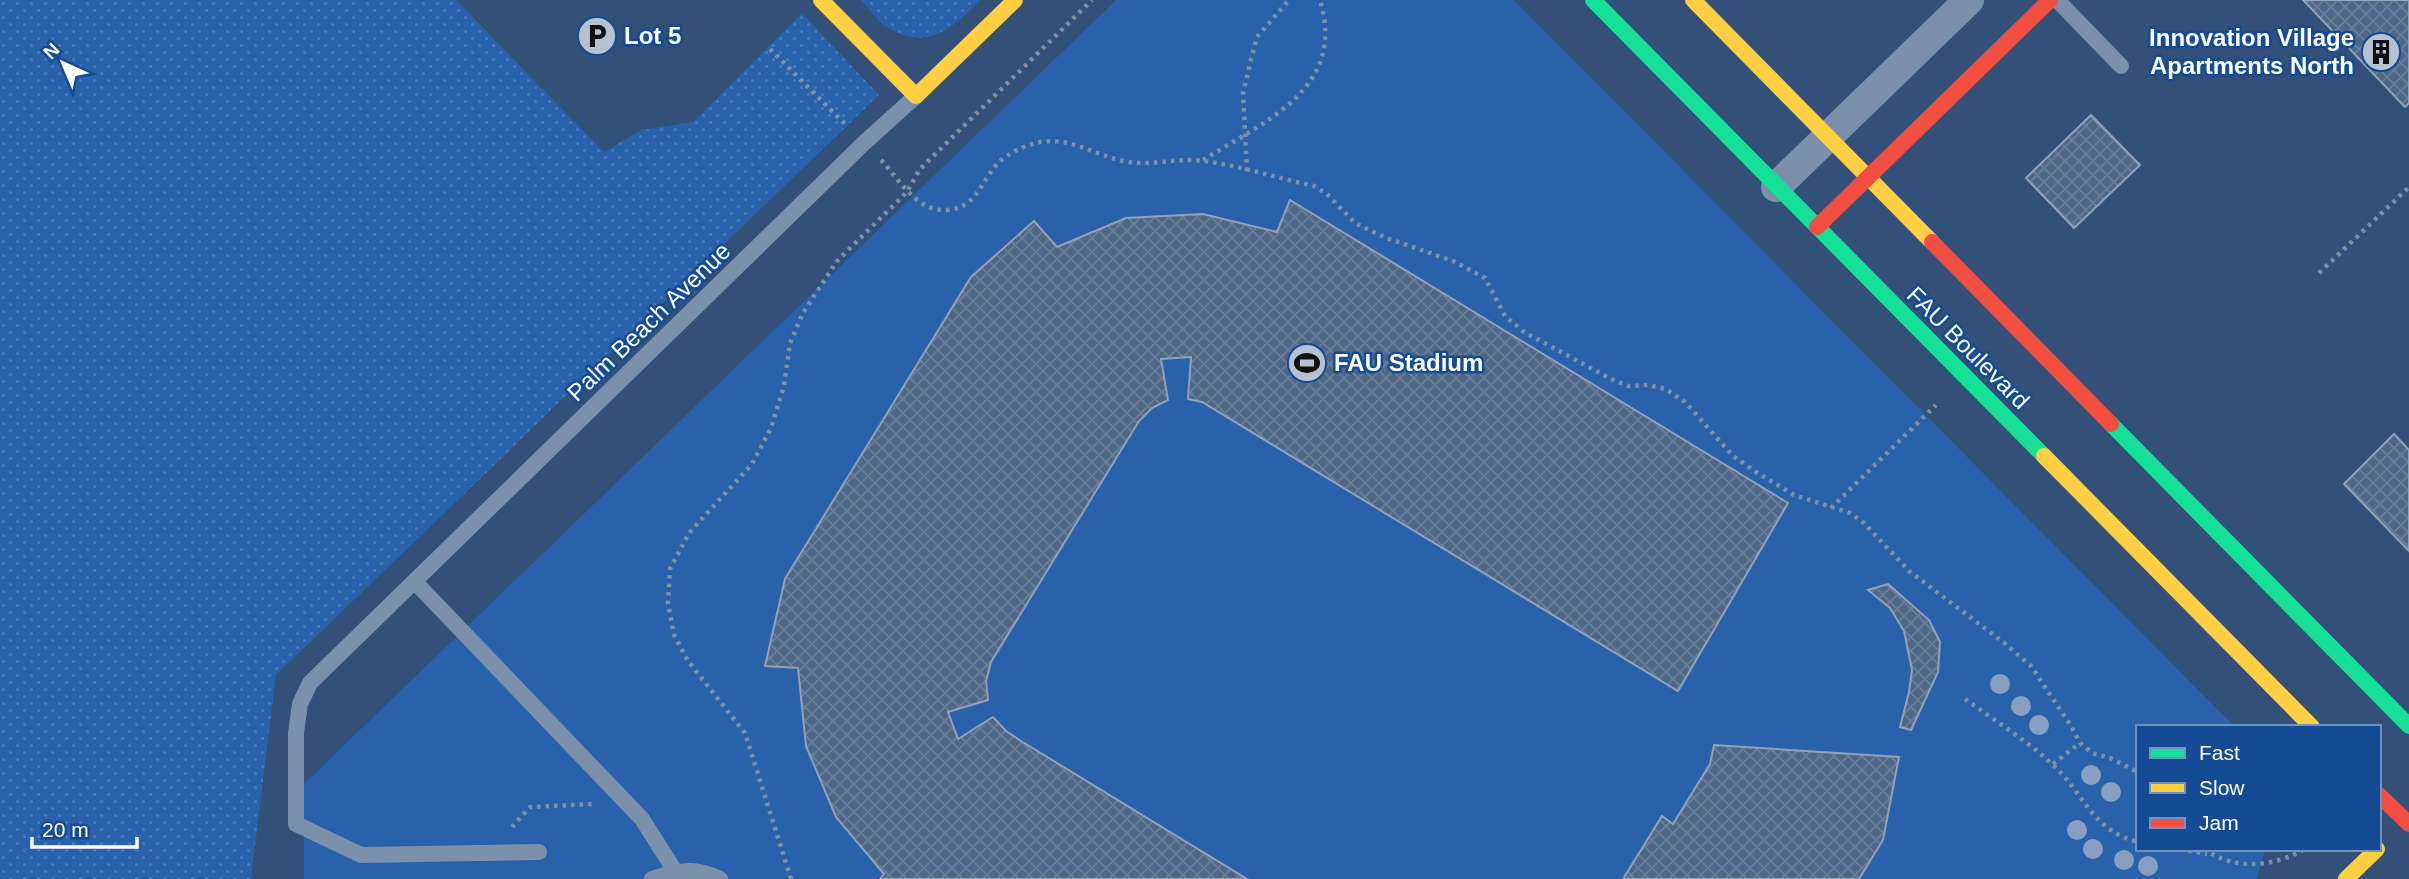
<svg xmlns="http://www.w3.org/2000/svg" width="2409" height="879" font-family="Helvetica,sans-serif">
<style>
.grass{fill:url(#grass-dots)}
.pitch{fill:#2961ab}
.building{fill:url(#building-cross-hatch);stroke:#90a1b8;stroke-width:2}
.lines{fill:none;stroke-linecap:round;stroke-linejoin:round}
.path{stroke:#7b90ab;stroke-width:4.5;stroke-dasharray:3.5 5;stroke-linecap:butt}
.lane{stroke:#7b90ab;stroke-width:16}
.street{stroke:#7b90ab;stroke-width:30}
.fast{stroke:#16e098;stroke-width:16}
.slow{stroke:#ffcf43;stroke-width:16}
.jam{stroke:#f24e42;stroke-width:16}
.tree{fill:#87a0c1}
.labels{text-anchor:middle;stroke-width:5;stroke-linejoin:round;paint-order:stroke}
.poi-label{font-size:24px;font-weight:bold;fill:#fff;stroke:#154b95;text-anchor:start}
.street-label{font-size:24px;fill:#fff;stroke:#154b95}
</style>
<defs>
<pattern id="grass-dots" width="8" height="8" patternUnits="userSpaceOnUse" patternTransform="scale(1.75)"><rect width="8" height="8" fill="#2961ab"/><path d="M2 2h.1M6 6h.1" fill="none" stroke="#4979b8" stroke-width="1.8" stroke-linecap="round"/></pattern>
<pattern id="building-cross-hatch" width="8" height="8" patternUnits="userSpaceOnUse" patternTransform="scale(1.75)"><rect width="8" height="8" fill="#4f6787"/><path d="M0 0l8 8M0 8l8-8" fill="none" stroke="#697e99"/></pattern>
</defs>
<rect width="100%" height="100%" fill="#325078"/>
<path class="grass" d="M 0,0 L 456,0 L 604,152 L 641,130 L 693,122 L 802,13 L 879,95 L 276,675 L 251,879 L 0,879 Z
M 860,0 L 981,0 C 954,27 927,53 887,27 C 877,21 869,8 860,0 Z"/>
<path class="pitch" d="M 1116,0 L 1514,0 L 2235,727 L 2138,727 L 2138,849 L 2265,849 L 2257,879 L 304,879 L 304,784 Z"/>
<path class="building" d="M 2303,0 L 2409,0 L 2409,103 L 2405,107 Z
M 2091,115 L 2140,165 L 2074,228 L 2026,178 Z
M 1290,200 L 1788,503 L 1678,691 L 1202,402 L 1188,399 L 1191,357 L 1161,359 L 1168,400 L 1152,408 L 1139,421 L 991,662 L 986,681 L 988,700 L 948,712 L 958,739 L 993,717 L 1006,731 L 1021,741 L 1247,879 L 880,879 L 884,874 L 836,817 L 806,746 L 798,668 L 765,666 L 785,579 L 971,277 L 1034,221 L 1057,247 L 1126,218 L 1203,214 L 1277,232 Z
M 2394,434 L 2409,450 L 2409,551 L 2344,484 Z
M 1888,584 L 1929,620 L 1940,642 L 1938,672 L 1911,730 L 1900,727 L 1909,692 L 1912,670 L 1904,631 L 1890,608 L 1868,590 Z
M 1714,745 L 1899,757 L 1883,840 L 1859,879 L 1623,879 L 1662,816 L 1673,824 L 1710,764 Z"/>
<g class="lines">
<path class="path" d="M 770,49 L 848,127
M 881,160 C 899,179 917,212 946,210 C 977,209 981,180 999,162 C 1007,155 1021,147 1032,144 C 1068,133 1095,157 1129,162 C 1154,166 1180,157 1204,161 C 1241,166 1277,178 1314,186 L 1327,194 L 1355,223 L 1384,237 L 1453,261 L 1485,278 L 1505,316 L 1524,332 L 1611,379 L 1628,386 L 1648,385 L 1666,389 L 1685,402 L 1733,456 L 1756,472 L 1794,495 L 1850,513 L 1864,523 L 1909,571 L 2003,642 L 2031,666 L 2071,726 L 2080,743 L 2092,753 L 2110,758 L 2138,772
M 1203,160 C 1265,121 1347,89 1320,0
M 1247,171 L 1243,93 L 1251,60 L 1257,37 L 1289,0
M 2319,273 L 2409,187
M 1831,508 L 1936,405
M 1965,699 C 1994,720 2026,740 2052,764 C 2084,793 2091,830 2138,842
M 2053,764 L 2080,743
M 512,827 L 530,807 L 592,804
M 2180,849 L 2207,854
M 2204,849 C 2235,871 2274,867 2305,849
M 791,879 L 745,733 L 688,661 L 674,635 L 668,603 L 670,569 L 689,533 L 752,464 L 771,428 L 784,386 L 790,343 L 803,313 L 837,261 L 907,192 L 920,169 L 1092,0"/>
<path class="lane" d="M 2057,0 L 2121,66
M 415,582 L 642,819 L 675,871
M 539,852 L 361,855 L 296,824 L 296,733 L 300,704 L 310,683 L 864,143 L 916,96
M 652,879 C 677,870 696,867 720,879"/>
<path class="street" d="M 1776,187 L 1969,0"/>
<path class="fast" d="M 1593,0 L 2044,456
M 2111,424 L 2409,726"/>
<path class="slow" d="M 821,0 L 916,96 L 1015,0
M 1693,0 L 1932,242
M 2044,456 L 2312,727
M 2346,879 L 2377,849"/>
<path class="jam" d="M 1817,227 L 2050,0
M 1932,242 L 2111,424
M 2379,795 L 2409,824"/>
</g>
<g class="tree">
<circle cx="2000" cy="684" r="10"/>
<circle cx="2021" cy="706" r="10"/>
<circle cx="2039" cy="725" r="10"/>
<circle cx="2091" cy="775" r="10"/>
<circle cx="2111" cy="792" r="10"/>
<circle cx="2077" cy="830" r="10"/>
<circle cx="2093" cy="849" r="10"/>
<circle cx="2124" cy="860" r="10"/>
<circle cx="2148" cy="866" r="10"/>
</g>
<defs>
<g id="parking-disc" transform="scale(2.0125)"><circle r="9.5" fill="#b7c2d0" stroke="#154b95"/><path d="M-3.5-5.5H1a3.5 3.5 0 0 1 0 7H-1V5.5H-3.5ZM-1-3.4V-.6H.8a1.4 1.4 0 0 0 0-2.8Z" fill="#111"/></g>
<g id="building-disc" transform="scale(2.0125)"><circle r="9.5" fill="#b7c2d0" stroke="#154b95"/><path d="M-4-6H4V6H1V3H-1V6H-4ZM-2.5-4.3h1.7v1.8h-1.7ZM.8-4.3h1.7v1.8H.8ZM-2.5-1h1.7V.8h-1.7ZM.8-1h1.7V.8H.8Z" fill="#111"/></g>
<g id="stadium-disc" transform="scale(2.0125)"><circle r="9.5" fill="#b7c2d0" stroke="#154b95"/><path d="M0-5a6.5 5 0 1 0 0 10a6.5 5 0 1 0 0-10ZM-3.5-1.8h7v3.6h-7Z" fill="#111"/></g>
</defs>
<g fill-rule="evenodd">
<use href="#parking-disc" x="597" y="36"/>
<use href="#building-disc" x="2381" y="52"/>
<use href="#stadium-disc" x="1307" y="363"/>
</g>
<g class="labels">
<g class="poi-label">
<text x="624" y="44">Lot 5</text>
<text x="2354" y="46" text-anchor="end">Innovation Village<tspan x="2354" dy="28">Apartments North</tspan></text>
<text x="1334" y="371">FAU Stadium</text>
</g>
<g class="street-label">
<text transform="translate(649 322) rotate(-44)" y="8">Palm Beach Avenue</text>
<text transform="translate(1968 348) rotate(45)" y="8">FAU Boulevard</text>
</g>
</g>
<rect x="2136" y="725" width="245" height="126" fill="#154b95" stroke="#7393bf" stroke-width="2"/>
<rect x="2150" y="748" width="35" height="10" fill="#16e098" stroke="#7393bf" stroke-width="2"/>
<text x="2199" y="760" font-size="21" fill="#ffffff">Fast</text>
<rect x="2150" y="783" width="35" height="10" fill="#ffcf43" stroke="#7393bf" stroke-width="2"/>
<text x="2199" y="795" font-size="21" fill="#ffffff">Slow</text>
<rect x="2150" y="818" width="35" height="10" fill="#f24e42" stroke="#7393bf" stroke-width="2"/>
<text x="2199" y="830" font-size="21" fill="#ffffff">Jam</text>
<g transform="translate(63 63) rotate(316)" stroke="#154b95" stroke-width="5" paint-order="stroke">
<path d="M0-5L12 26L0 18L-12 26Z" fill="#ffffff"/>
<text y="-10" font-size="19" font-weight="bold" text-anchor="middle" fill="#ffffff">N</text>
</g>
<path d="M32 837v10h105v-10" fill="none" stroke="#ffffff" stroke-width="3.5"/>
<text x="42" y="837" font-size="21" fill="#ffffff" stroke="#154b95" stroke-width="5" paint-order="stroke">20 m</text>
</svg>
